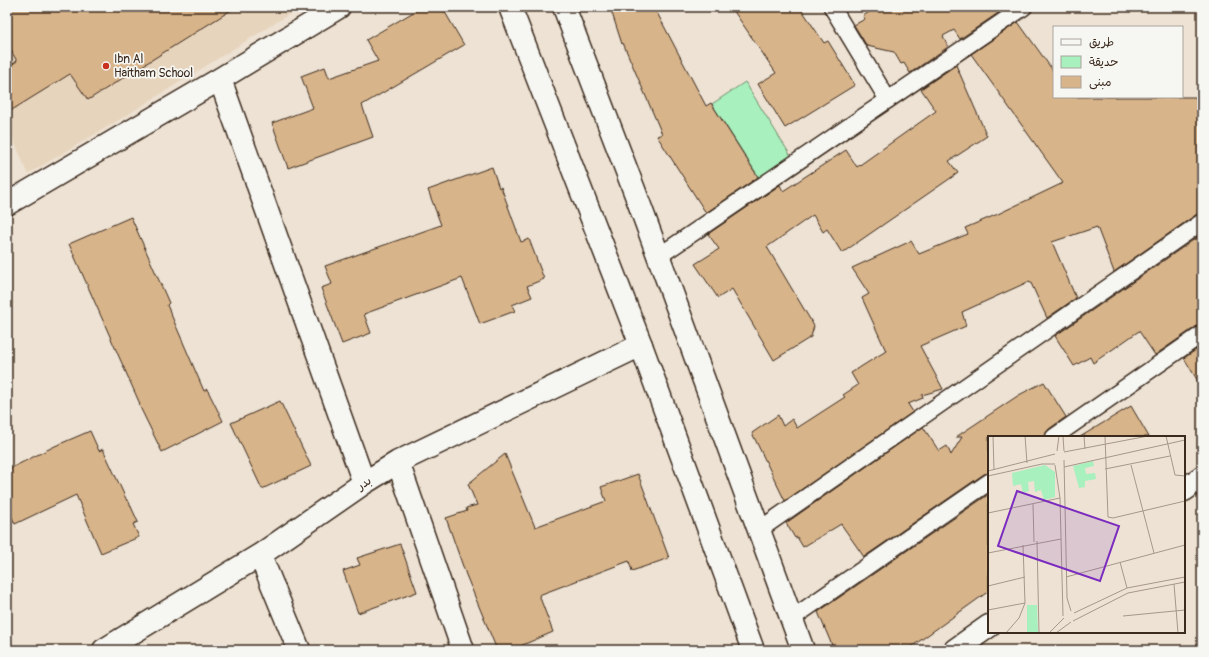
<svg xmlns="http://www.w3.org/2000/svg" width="1209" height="657" font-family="Pangolin,'Playpen Sans Arabic',sans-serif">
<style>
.built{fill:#e7d4bd}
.green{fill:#a8f0bd;stroke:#728d6e}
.building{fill:#d8b48a;stroke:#3b2a1e}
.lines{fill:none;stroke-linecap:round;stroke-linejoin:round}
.service-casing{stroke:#3b2a1e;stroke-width:19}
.minor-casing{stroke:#3b2a1e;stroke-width:25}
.tertiary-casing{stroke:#3b2a1e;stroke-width:25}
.service{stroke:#f6f6f2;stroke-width:16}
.minor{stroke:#f6f6f2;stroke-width:22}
.tertiary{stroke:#f6f6f2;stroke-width:22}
.poi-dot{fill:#c8321e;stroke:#f6f6f2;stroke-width:1.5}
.labels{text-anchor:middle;stroke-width:3.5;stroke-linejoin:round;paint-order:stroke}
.poi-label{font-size:12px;fill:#3b2a1e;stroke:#f6f6f2;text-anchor:start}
.street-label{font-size:12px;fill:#3b2a1e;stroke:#f6f6f2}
.inset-road{fill:none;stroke:#a6988b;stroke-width:1}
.view{fill:#7b2cbf;fill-opacity:0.15;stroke:#7b2cbf;stroke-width:2}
.inset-edge{fill:none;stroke:#3b2a1e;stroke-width:2}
</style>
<rect width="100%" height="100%" fill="#ede2d3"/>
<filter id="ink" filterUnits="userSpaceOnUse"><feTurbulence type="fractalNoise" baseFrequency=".025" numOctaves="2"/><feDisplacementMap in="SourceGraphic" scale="8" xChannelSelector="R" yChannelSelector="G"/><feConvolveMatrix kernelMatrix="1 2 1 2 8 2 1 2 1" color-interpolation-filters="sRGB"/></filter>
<g filter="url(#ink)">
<path class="built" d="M 7,7 L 302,7 L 291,13 L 119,120 L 28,174 L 7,124 Z"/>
<path class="green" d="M 745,82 L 794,161 L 762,182 L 712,104 Z"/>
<path class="building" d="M 7,7 L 236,7 L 88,100 L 70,74 L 7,113 L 7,68 L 17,61 L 7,44 Z
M 422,7 L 442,7 L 464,45 L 362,105 L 373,137 L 288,168 L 272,123 L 313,108 L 301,76 L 325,67 L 329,78 L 378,61 L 366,40 Z
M 610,7 L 654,7 L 706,106 L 711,103 L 758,177 L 706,213 L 657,136 L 662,134 L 623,43 L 622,44 Z
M 731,7 L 800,7 L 824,43 L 828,41 L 855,85 L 785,128 L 758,84 L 776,73 Z
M 877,7 L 1007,7 L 960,39 L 954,30 L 943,36 L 948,47 L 910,73 L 904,63 L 901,64 L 894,52 L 867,46 L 854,25 L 865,19 L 863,16 Z
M 1018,22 L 1054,72 L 1054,97 L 1195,97 L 1202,108 L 1202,213 L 1197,214 L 1114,272 L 1097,227 L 1052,242 L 1076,298 L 1047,318 L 1030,281 L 962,312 L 966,326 L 920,346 L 943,389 L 922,395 L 923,398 L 908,404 L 913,412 L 785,501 L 752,433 L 778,415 L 783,426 L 792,419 L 797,428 L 845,397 L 843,395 L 858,385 L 851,373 L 886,351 L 862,298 L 869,294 L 852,268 L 911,241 L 919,254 L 968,234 L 965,228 L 998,214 L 1063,183 L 971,54 Z
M 956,65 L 987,136 L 949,161 L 958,173 L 842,253 L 827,229 L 823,232 L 813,215 L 767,247 L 814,326 L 811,337 L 774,360 L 732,289 L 718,298 L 695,264 L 719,249 L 708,234 L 780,185 L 783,191 L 846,150 L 857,167 L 936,111 L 921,89 Z
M 492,167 L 499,188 L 501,187 L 521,242 L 529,239 L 544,279 L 527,286 L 532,297 L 512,305 L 515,311 L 480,324 L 462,278 L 364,314 L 371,333 L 342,344 L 321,288 L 332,284 L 325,266 L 441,225 L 428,190 Z
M 131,217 L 169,303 L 167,305 L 204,391 L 207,389 L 223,421 L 162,452 L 139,405 L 140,404 L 69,244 Z
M 1202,234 L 1202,325 L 1197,326 L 1155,355 L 1139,331 L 1093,363 L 1090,357 L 1074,366 L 1055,336 Z
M 1202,346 L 1202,388 L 1184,358 Z
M 1044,382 L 1066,417 L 1049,429 L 1046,433 L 1045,437 L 989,437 L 989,473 L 984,474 L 864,557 L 841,524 L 803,547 L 797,537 L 795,538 L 786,523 L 923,427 L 939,451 L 947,446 L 951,455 L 962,437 L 956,437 L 1019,395 Z
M 280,401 L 311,466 L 262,489 L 231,423 Z
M 1131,406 L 1149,437 L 1080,437 Z
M 90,431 L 99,451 L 103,449 L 127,501 L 128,500 L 138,522 L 133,524 L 139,537 L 101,553 L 76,495 L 15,524 L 7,506 L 7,470 L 55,446 Z
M 505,454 L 535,527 L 606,501 L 601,487 L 638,474 L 669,558 L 632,571 L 629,561 L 539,595 L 553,632 L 511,650 L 497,650 L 466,575 L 446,518 L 467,511 L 466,508 L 477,505 L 468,484 Z
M 989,494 L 989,591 L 907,650 L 834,650 L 818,612 Z
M 400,544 L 417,592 L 358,613 L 343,571 L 360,565 L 357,558 Z"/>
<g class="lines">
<g class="service-casing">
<path id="service" d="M 832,7 L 888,100
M 659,256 L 1024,7
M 1054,437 L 1202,334
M 759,530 L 1202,222
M 791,619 L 989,482"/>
</g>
<g class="minor-casing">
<path id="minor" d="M 220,79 L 364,483
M 7,204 L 220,79 L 339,7
M 398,462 L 463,650
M 1184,490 L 1202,477
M 260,555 L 299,650
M 104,650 L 260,555 L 364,483 L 398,462 L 641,345
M 955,650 L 989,626"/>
</g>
<g class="tertiary-casing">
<path id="tertiary" d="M 510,7 L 641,345 L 753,650
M 564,7 L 636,195 L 803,650"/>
</g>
<use href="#service" class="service"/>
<use href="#minor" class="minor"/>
<use href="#tertiary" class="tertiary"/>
</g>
</g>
<circle class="poi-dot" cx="106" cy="66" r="4"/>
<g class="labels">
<g class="poi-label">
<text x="114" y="63">Ibn Al<tspan x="114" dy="14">Haitham School</tspan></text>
</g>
<g class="street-label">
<text transform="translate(364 483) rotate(-33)" y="4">بدر</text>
</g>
</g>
<g transform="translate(988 436)">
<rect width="197" height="197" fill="#ede2d3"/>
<path d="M 105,25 L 106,30 L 97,32 L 98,38 L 107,37 L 108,43 L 97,45 L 97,51 L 91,52 L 85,30 ZM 57,29 L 67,36 L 67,61 L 56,64 L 53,54 L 47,56 L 46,45 L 40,46 L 41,55 L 35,57 L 33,48 L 25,50 L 24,37 ZM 39,169 L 49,169 L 50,197 L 39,197 Z" fill="#a8f0bd"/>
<path class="inset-road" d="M 5,0 L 6,34M 37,0 L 39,27M 75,0 L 76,15M 96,0 L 97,13M 117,0 L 120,81 L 125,82 L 197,65M 178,0 L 187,39 L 197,40M 69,15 L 71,0M 76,16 L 160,0M 76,24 L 79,162 L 83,175M 67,29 L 72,62 L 75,180M 143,29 L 166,117M 76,31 L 197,4M 117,33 L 182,20M 0,35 L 67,18M 0,40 L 54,28 L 67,28M 45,68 L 46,106M 0,77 L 72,62M 49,105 L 51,197M 0,117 L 73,103M 132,126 L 139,152M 78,141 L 197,109M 186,148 L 190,197M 0,150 L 37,141M 0,174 L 37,167M 86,177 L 139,152 L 197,141M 135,180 L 197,174M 85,185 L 140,157 L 197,146M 18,197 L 31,182 L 37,167 L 35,109M 61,197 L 76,182M 68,197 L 83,186"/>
<path class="view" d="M 29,55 L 131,90 L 112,145 L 10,110 Z"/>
<rect width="197" height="197" class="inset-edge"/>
</g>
<rect width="1209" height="657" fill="none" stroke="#f6f6f2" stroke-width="24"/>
<rect x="12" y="12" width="1185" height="633" fill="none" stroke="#3b2a1e" stroke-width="1.5" filter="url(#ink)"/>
<rect x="1053" y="26" width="130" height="72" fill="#f6f6f2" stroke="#aba49d"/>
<rect x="1061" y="39" width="20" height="6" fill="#f6f6f2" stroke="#aba49d"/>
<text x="1089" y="46" font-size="12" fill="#3b2a1e">طريق</text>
<rect x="1061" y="56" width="20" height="12" fill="#a8f0bd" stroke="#aba49d"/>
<text x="1089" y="66" font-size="12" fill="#3b2a1e">حديقة</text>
<rect x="1061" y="76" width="20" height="12" fill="#d8b48a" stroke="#aba49d"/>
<text x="1089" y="86" font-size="12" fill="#3b2a1e">مبنى</text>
</svg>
